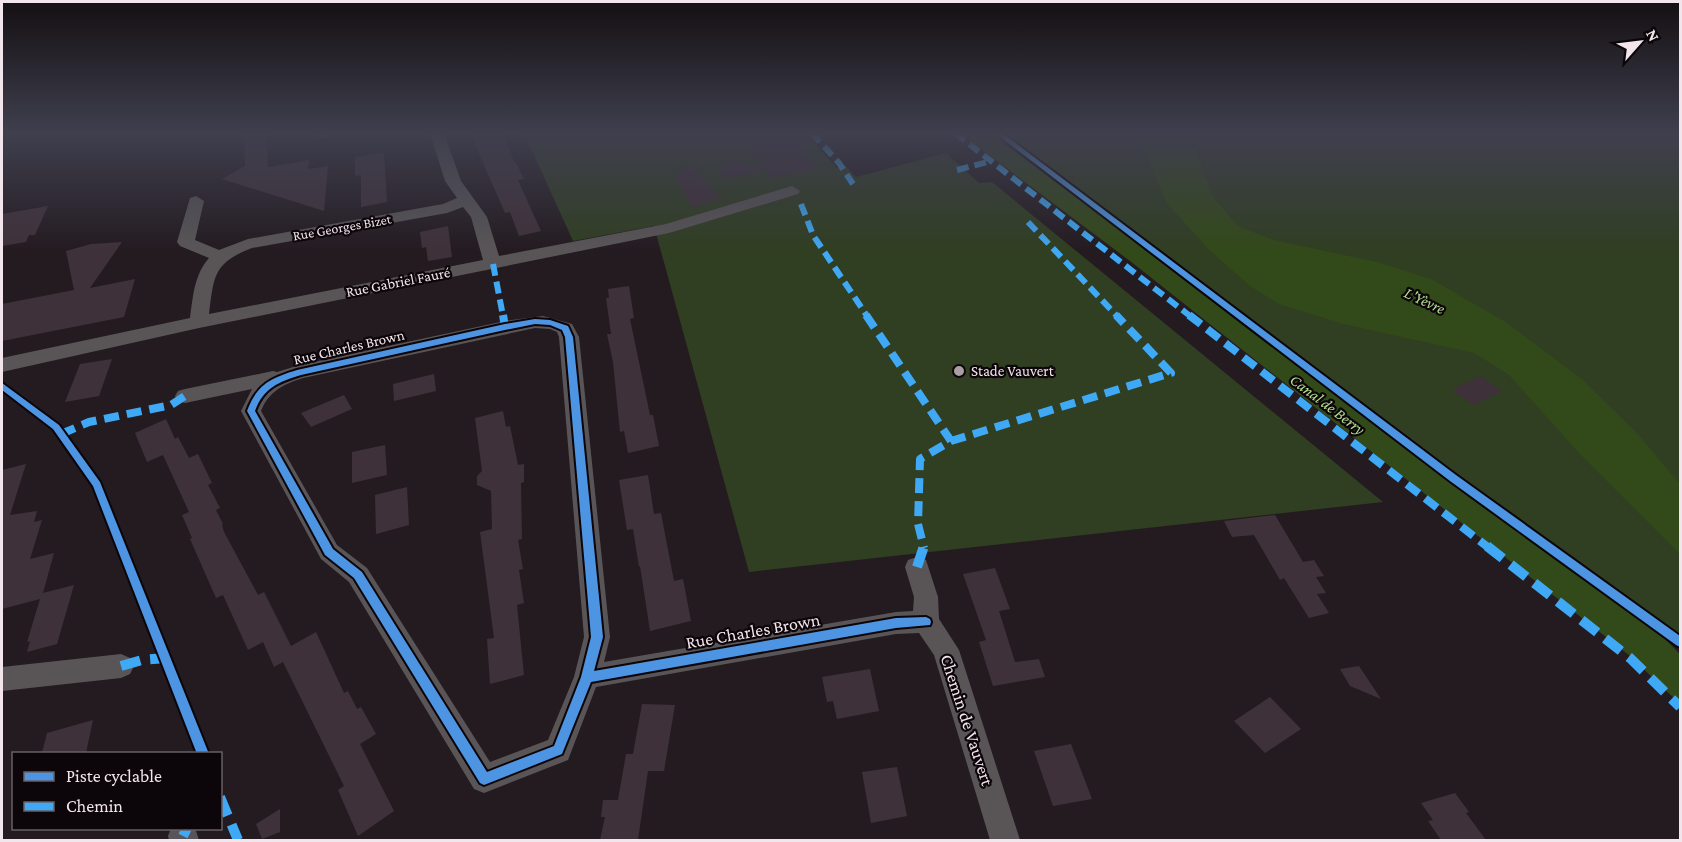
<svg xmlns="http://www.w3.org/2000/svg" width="1682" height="842" font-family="'Crimson Pro',serif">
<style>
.green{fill:#303e22}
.water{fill:#324919}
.building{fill:#3f313a}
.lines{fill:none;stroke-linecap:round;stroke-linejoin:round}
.minor{fill:#595557;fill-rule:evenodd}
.quiet-far2{stroke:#3fa9f5;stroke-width:6;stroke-dasharray:12 6;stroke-linecap:butt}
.quiet-far1{stroke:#3fa9f5;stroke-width:8;stroke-dasharray:15 8;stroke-linecap:butt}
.quiet{stroke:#3fa9f5;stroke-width:10;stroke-dasharray:20 10;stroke-linecap:butt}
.cycleway-casing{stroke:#0c0509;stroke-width:4}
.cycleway{fill:#4d94e3;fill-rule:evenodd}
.poi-dot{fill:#aa9ea5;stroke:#0c0509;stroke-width:2}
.labels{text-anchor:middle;stroke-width:4.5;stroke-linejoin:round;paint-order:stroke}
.far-street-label{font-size:14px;fill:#f2e5ec;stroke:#0c0509}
.street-label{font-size:15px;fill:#f2e5ec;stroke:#0c0509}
.poi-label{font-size:15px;fill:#f2e5ec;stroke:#0c0509;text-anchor:start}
.water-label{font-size:16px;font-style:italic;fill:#b4df8f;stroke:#0c0509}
.near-street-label{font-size:18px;fill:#f2e5ec;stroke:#0c0509}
</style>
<rect width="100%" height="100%" fill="#241b21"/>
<path class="green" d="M 524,133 L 805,133 L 837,168 L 845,165 L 856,177 L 946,153 L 979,183 L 992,182 L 1383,502 L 749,572 L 654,226 L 573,241 Z
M 998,133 L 1680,133 L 1680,642 L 1453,478 Z"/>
<path class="water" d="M 960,133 L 990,133 L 1665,639 L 1680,654 L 1680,704 L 1630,656 L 1130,261 Z
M 1138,133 L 1189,133 L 1213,197 L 1238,226 L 1273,240 L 1377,262 L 1431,279 L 1504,321 L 1582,379 L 1636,432 L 1680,484 L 1680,554 L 1580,454 L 1509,375 L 1474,353 L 1343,324 L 1279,304 L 1250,286 L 1210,251 L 1166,202 Z"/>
<path class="building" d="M 244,133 L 266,133 L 268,167 L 309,160 L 308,169 L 328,166 L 324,211 L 222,179 L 245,166 Z
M 470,133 L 503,133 L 514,162 L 516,162 L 524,179 L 518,180 L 541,231 L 519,236 L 510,212 L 505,213 Z
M 739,133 L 789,133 L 817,168 L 773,178 L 766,170 L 730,178 L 718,174 L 727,160 L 766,169 Z
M 384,153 L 387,202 L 361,207 L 361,175 L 355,176 L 355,157 Z
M 693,166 L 720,198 L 692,207 L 675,176 L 679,175 L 676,170 Z
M 48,206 L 35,235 L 29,235 L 26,242 L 2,246 L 2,214 Z
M 448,226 L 452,257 L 428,261 L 426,247 L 422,248 L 420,232 Z
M 122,242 L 90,288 L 135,279 L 124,317 L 2,341 L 2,304 L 74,290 L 66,251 L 91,244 Z
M 629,286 L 634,318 L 630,319 L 650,415 L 653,415 L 659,446 L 628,453 L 624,431 L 620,432 L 613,362 L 607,334 L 611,334 L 606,298 L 609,298 L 608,289 Z
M 112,359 L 99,396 L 65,402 L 80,364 Z
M 434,374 L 436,391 L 394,401 L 393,384 Z
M 1480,376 L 1502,391 L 1473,405 L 1452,390 Z
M 344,395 L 352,409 L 311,427 L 301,413 Z
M 503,411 L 506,427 L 510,426 L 518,465 L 524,464 L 524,482 L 521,483 L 522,539 L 518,540 L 523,569 L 519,570 L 524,603 L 517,605 L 524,675 L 490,684 L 487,639 L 494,638 L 480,532 L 492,529 L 491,491 L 477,485 L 477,476 L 482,471 L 475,418 Z
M 166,419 L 175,439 L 178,437 L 189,458 L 198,454 L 212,483 L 208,485 L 220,508 L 216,510 L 223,524 L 222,525 L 224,532 L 258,595 L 264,592 L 291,646 L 316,632 L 344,693 L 348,691 L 357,709 L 361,707 L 376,734 L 360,744 L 394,811 L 358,836 L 338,790 L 344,786 L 283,662 L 274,667 L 263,642 L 248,650 L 223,595 L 216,598 L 190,539 L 192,538 L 182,515 L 189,512 L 163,455 L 147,462 L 135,433 Z
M 385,445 L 387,475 L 352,483 L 352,452 Z
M 26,464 L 10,515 L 37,511 L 34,522 L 42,520 L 30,559 L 54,553 L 43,593 L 74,585 L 57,644 L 27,652 L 30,641 L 27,642 L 40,599 L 2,609 L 2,470 Z
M 648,475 L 654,514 L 661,513 L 674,581 L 683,579 L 691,621 L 650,631 L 640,566 L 639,567 L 633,529 L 627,530 L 619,480 Z
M 407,487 L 409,525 L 376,534 L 375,495 Z
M 1275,515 L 1303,562 L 1314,560 L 1324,576 L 1316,577 L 1326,593 L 1317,594 L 1329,613 L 1309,618 L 1284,578 L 1280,580 L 1254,535 L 1232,537 L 1224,521 Z
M 995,568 L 1010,609 L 999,611 L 1015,662 L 1039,659 L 1045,677 L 993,686 L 979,642 L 986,640 L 963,574 Z
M 1359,666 L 1381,699 L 1350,686 L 1340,669 Z
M 870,669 L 879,711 L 837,719 L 833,701 L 827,702 L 822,677 Z
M 1270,697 L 1301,729 L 1265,753 L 1234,721 Z
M 642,704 L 675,705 L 664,771 L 648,771 L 638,840 L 600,840 L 605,817 L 601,817 L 603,800 L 618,800 L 626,754 L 633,754 Z
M 93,720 L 86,753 L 42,753 L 47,733 Z
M 1071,744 L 1092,799 L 1053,806 L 1034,751 Z
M 897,767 L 907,816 L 871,823 L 862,772 Z
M 1455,793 L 1469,812 L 1466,813 L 1486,840 L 1441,840 L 1428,821 L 1433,820 L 1421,803 Z
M 280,809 L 280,832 L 262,839 L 256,824 Z"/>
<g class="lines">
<path class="minor" d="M 316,133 L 330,133 L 330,134 L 323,138 L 318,137 Z
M 430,133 L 444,133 L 461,181 L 487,217 L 499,256 L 666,224 L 792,186 L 800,191 L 798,194 L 669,233 L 199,328 L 2,372 L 2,358 L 190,318 C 193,297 194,275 209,258 L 180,246 L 177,242 L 190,198 L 196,196 L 204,201 L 195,240 L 219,250 L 248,239 L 443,204 L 457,198 L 445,181 ZM 463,207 L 471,217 L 483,260 L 209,314 C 214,276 213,263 252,248 L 447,213 Z
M 543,316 L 572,324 L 579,337 L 610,637 L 604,662 L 896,612 L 913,611 L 914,597 L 905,567 L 908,560 L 917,557 L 926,560 L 938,597 L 939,619 L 959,650 L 1020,840 L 990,840 L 934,655 L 919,633 L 896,634 L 596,687 L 568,760 L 484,793 L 474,789 L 349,582 L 321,559 L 241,411 L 252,389 L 185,403 L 178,401 L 175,396 L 178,391 L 185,389 L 273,371 L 277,372 L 300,365 L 505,321 ZM 535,328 L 550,329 L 557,332 L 559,337 L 584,637 L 574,677 L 548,740 L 490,762 L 367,568 L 337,545 L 261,411 C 269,391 284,384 303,378 Z
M 121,654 L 130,658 L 134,666 L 130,674 L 121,678 L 2,691 L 2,667 Z
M 171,828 L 195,828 L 199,840 L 169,840 L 168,836 Z"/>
<path class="quiet-far2" d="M 812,133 L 839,163 L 853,184
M 955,133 L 1190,316
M 957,170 L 991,161
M 801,204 L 813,235 L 867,316
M 1028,222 L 1117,316
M 493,264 L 503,316"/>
<path class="quiet-far1" d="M 503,315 L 505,327
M 866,315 L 951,441 L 920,459 L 918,524 L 924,548
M 1189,315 L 1489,548
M 61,434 L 89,422 L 171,405 L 185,396
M 951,441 L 1171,373 L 1116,315"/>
<path class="quiet" d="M 1487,546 L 1630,658 L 1680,707
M 917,567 L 924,546
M 121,666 L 142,660 L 166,658
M 220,797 L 238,840
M 183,836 L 187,828"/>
<g class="cycleway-casing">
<path id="cycleway" d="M 995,133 L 1002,133 L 1456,475 L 1680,636 L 1680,647 L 1676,645 L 1450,481 Z
M 535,319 L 550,320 L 568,326 L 573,337 L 603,637 L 594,671 L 896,618 L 926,617 L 930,619 L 931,622 L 930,625 L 896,628 L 591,682 L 562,754 L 484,785 L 480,783 L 354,578 L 325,555 L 247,411 C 257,384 271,378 297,370 L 505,324 ZM 535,324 L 550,325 L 562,330 L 565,337 L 591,637 L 581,677 L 554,746 L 487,772 L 362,572 L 333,549 L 255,411 C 264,387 279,382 301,375 L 505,330 Z
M 2,383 L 59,425 L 100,482 L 209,754 L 197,754 L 93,486 L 53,429 L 2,390 Z"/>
</g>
<use href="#cycleway" class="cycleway"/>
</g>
<linearGradient id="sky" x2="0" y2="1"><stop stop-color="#140f12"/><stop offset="0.53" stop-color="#3f3f4e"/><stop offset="1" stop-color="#3f3f4e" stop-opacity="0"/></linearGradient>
<rect width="1682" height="251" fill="url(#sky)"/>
<circle class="poi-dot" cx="959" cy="371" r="6"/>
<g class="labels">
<g class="far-street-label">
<text transform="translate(342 227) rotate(-10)" y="5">Rue Georges Bizet</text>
</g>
<g class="street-label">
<text transform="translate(398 282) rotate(-11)" y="5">Rue Gabriel Fauré</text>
<text transform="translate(349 347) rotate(-13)" y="5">Rue Charles Brown</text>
</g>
<g class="poi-label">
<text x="971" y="376">Stade Vauvert</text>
</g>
<g class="water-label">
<text transform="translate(1425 300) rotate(25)" y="6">L'Yèvre</text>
<text transform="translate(1328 404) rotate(37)" y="6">Canal de Berry</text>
</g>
<g class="near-street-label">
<text transform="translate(753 631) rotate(-10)" y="6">Rue Charles Brown</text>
<text transform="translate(967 720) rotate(72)" y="6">Chemin de Vauvert</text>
</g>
</g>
<rect width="1682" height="842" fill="none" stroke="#f2e5ec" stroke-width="6"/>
<rect x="12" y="752" width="210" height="78" fill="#0c0509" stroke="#685f64" stroke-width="1.5"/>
<rect x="24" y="772" width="30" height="9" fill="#4d94e3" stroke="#685f64" stroke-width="1.5"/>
<text x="66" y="782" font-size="18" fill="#f2e5ec">Piste cyclable</text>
<rect x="24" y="802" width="30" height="9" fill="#3fa9f5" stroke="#685f64" stroke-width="1.5"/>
<text x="66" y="812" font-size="18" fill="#f2e5ec">Chemin</text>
<g transform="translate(1640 42) rotate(62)" stroke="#0c0509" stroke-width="4.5" paint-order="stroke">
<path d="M0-4.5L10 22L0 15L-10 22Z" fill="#f2e5ec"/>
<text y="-9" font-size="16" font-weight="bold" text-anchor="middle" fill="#f2e5ec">N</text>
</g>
</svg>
